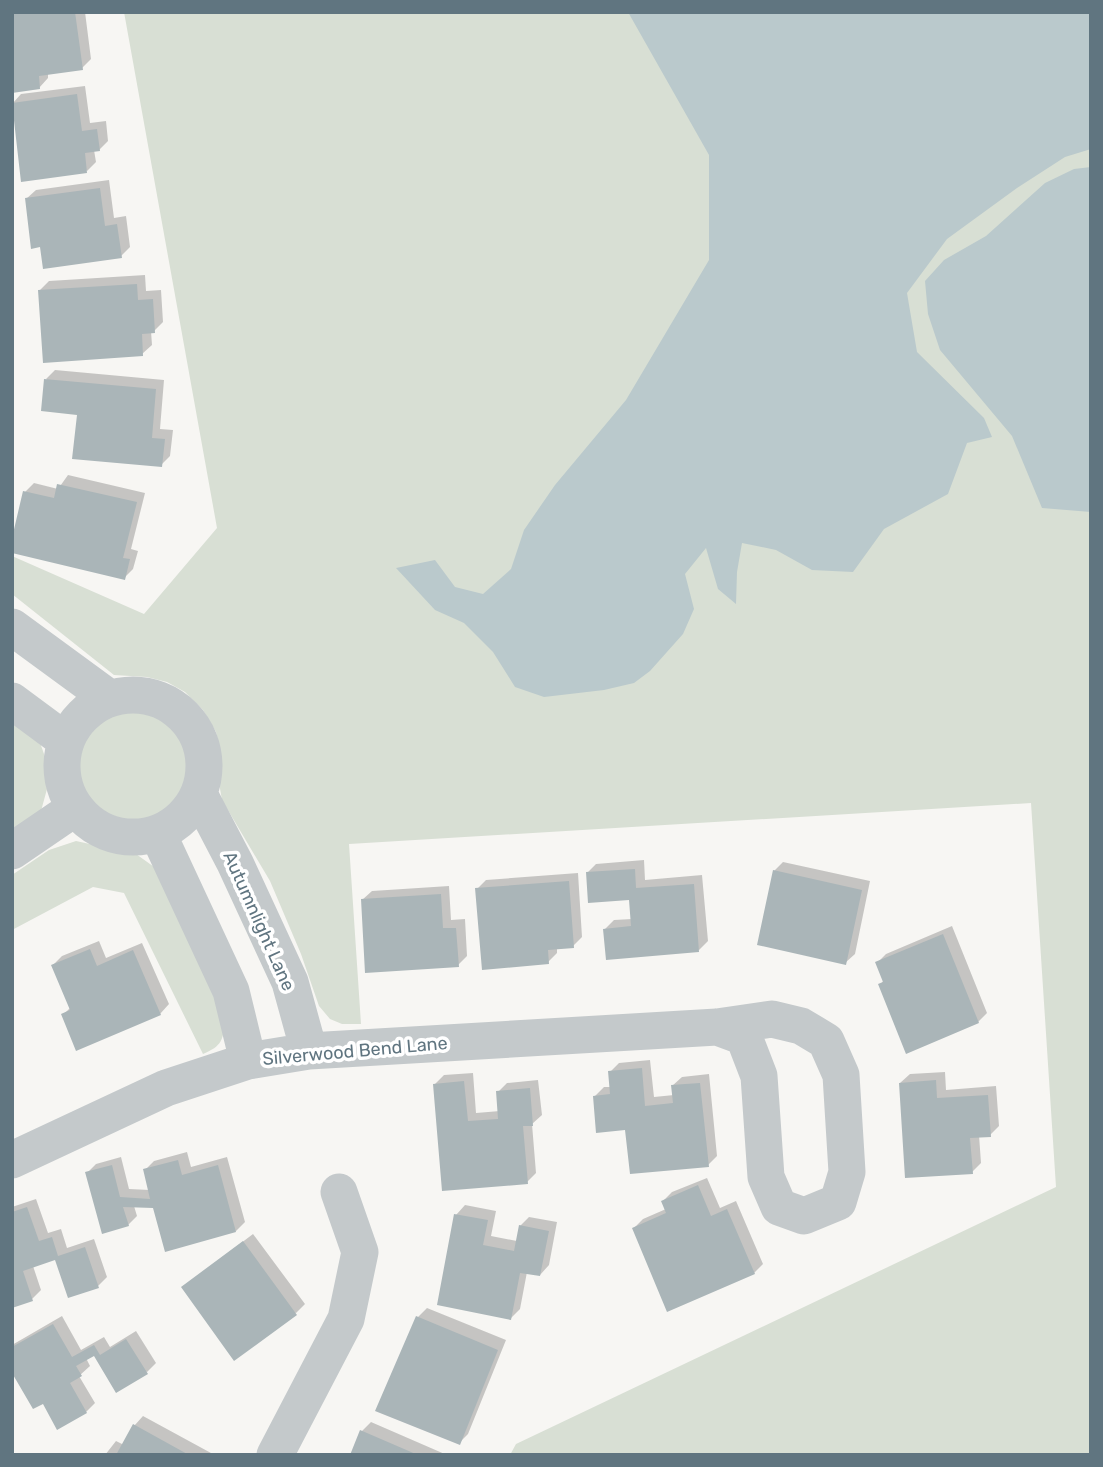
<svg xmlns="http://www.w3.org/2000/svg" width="1103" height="1467" font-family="Rubik,sans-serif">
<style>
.green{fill:#d8dfd4}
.water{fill:#bac9cc}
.shadow{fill:#0003}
.building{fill:#aab5b8}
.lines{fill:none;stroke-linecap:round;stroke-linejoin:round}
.minor{stroke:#c4c9cb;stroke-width:37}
.labels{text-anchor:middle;stroke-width:7;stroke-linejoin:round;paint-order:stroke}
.street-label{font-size:18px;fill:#607580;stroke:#fff}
</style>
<rect width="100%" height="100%" fill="#f7f6f3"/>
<path class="green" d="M 124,12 L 1091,12 L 1091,1455 L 510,1455 L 516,1444 L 1056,1187 L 1031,803 L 349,844 L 361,1024 L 342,1024 L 330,1019 L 319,1006 L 301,954 L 270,881 L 222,800 L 219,783 L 221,756 L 216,732 L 203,710 L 185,692 L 167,682 L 147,677 L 114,675 L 12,594 L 12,556 L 144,614 L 217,528 Z
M79 766a55 55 0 1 1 110 0a55 55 0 1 1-110 0Z
M 12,714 L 37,734 L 44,754 L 47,789 L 41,811 L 12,834 Z
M 76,841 L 136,854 L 157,869 L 225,1021 C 223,1040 222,1046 203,1054 L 124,893 L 93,887 L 12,930 L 12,875 L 49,850 Z"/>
<path class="water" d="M 628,12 L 1091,12 L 1091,149 L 1065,157 L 1017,188 L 947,239 L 907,293 L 917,352 L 984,418 L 992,437 L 967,443 L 948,494 L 884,529 L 853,572 L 812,570 L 776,550 L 742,543 L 737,572 L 736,604 L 718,589 L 706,548 L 685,574 L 694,609 L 683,634 L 650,671 L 634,683 L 604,690 L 544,697 L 515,687 L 493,652 L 464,623 L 435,610 L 396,568 L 435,560 L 455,587 L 483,594 L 511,569 L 524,530 L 555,485 L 626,400 L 709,260 L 709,155 Z
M 1091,167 L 1091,512 L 1042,508 L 1012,436 L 940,350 L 928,314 L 925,281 L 944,260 L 986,236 L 1045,183 L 1074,169 Z"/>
<path class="shadow" d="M 12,12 L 85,12 L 91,59 L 82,68 L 48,73 L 48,78 L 39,88 Z
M 85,86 L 90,123 L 106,121 L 108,141 L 99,150 L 94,150 L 96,162 L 87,171 L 12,104 L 21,94 Z
M 109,180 L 114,218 L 126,216 L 130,247 L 121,256 L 41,246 L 26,199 L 36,190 Z
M 145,275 L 146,291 L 161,290 L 163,322 L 154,331 L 151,331 L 152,345 L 142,354 L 40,290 L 49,281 Z
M 55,370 L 164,380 L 160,429 L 173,430 L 170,456 L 161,465 L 46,379 Z
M 68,475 L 145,493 L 131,549 L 138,551 L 133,569 L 124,578 L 25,492 L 34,483 L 58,489 Z
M 644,860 L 645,880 L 702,875 L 708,941 L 699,950 L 605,929 L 614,920 L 632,919 L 630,898 L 587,873 L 596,864 Z
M 783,862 L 870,881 L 855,954 L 845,963 L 774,871 Z
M 578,873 L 582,937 L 573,946 L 557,947 L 557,953 L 548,962 L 477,889 L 486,880 Z
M 449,886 L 451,920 L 465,919 L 467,956 L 458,965 L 362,900 L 372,891 Z
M 952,926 L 987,1013 L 978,1022 L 880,985 L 884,980 L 877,963 L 886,954 Z
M 99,941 L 106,958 L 142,943 L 169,1004 L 160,1014 L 63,1015 L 71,1007 L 53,965 L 62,956 Z
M 650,1060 L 654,1097 L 674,1095 L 672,1086 L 682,1077 L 709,1074 L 717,1156 L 708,1165 L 627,1128 L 595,1096 L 604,1087 L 611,1087 L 610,1072 L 619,1063 Z
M 945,1072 L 946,1090 L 996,1086 L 999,1126 L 990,1135 L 979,1135 L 981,1163 L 972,1172 L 900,1083 L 910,1074 Z
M 473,1073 L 476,1113 L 500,1111 L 498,1092 L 507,1083 L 538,1080 L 542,1115 L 532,1124 L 536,1173 L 527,1182 L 443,1189 L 435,1084 L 444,1075 Z
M 187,1152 L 191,1167 L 227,1157 L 245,1222 L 236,1231 L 154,1207 L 134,1206 L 137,1216 L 128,1225 L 87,1173 L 96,1164 L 121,1157 L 129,1189 L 150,1190 L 145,1170 L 154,1161 Z
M 707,1178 L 720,1208 L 736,1201 L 763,1264 L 754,1273 L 634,1228 L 643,1219 L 666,1209 L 663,1201 L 672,1192 Z
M 36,1199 L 48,1233 L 61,1229 L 67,1248 L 94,1239 L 107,1277 L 98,1286 L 56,1258 L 33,1266 L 41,1290 L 32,1299 L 12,1306 L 12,1207 Z
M 465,1205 L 496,1211 L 491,1236 L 517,1241 L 520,1226 L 529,1217 L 557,1222 L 549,1265 L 540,1275 L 527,1272 L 520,1309 L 511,1318 L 456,1215 Z
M 253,1234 L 305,1304 L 296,1313 L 183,1287 Z
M 427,1308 L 506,1340 L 468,1434 L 459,1443 L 418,1317 Z
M 62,1316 L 81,1350 L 104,1337 L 110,1347 L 136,1331 L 156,1363 L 147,1372 L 94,1354 L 86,1358 L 90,1366 L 79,1376 L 95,1403 L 86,1412 L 43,1401 L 12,1369 L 12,1345 Z
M 143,1416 L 211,1453 L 210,1455 L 105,1455 L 116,1441 L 124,1445 L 134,1426 Z
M 371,1422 L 447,1455 L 351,1455 L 362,1431 Z"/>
<path class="building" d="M 12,12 L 75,12 L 83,70 L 39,76 L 40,89 L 12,93 Z
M 77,94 L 82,131 L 97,129 L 100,151 L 85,153 L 87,173 L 21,182 L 12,103 Z
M 100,188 L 105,226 L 117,224 L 122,258 L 43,269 L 40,247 L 31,249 L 25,198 Z
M 137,284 L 138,300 L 153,299 L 155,333 L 142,334 L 143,356 L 43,363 L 38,290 Z
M 44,379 L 156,389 L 152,438 L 165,439 L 162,467 L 72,459 L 77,415 L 41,411 Z
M 57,484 L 137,502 L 123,558 L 130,559 L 125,580 L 12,553 L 12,538 L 23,491 L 54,498 Z
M 635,869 L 636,888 L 694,884 L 699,952 L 606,960 L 603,929 L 631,926 L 629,900 L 588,903 L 586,872 Z
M 773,870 L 862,890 L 846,965 L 757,945 Z
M 569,881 L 574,948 L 548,950 L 549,964 L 482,970 L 475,888 Z
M 441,894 L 443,928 L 456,928 L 459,967 L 365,973 L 361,899 Z
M 943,934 L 979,1023 L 906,1054 L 878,984 L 883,982 L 875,962 Z
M 90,949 L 97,966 L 133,950 L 161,1015 L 76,1051 L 61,1014 L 70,1010 L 51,965 Z
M 642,1068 L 645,1106 L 673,1103 L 671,1085 L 700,1083 L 709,1167 L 630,1174 L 625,1130 L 596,1133 L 593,1096 L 610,1094 L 608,1071 Z
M 936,1080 L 937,1098 L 988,1095 L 991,1137 L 970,1138 L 973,1174 L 905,1178 L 899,1083 Z
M 464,1081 L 468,1121 L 498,1119 L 496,1091 L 530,1088 L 533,1126 L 523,1126 L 528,1184 L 442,1191 L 433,1084 Z
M 178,1160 L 182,1175 L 218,1165 L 236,1232 L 165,1252 L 153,1208 L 123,1207 L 129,1226 L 102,1234 L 85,1172 L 112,1165 L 120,1197 L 150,1199 L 143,1169 Z
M 698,1185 L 711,1216 L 727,1209 L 755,1274 L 667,1312 L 632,1228 L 666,1213 L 661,1201 Z
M 27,1207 L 39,1241 L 52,1237 L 58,1256 L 85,1247 L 99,1288 L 68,1298 L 55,1260 L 23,1271 L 33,1301 L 12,1308 L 12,1212 Z
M 454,1214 L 488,1220 L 483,1245 L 514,1251 L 519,1225 L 549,1231 L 540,1276 L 520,1273 L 511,1320 L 437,1305 Z
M 243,1241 L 297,1315 L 234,1361 L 181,1287 Z
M 416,1316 L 498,1350 L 460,1445 L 375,1411 Z
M 53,1324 L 72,1357 L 94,1345 L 100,1355 L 126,1339 L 148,1374 L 116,1393 L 94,1356 L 76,1366 L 82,1376 L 70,1383 L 87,1413 L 57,1430 L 43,1404 L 33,1409 L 12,1373 L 12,1347 Z
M 133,1424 L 189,1455 L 116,1455 Z
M 360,1430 L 418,1455 L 350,1455 Z"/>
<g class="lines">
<path class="minor" d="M 12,627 L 109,698
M62 766a71 71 0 1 1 142 0a71 71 0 1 1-142 0Z
M 12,701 L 66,741
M 199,794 L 235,863 L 290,982 L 309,1051
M 158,834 L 231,991 L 248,1061
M 12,851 L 75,808
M 12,1160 L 166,1088 L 248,1061 L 309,1051 L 717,1027 L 772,1019 L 801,1026 L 826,1041 L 841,1075 L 847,1172 L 838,1202 L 804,1216 L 779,1207 L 766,1177 L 759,1076 L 744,1037 L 717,1027
M 275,1455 L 346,1319 L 360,1252 L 339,1192"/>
</g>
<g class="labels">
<g class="street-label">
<text transform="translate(259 921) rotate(66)" y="6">Autumnlight Lane</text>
<text transform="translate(355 1051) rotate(-5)" y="6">Silverwood Bend Lane</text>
</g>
</g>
<rect width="1103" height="1467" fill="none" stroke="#607580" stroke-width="28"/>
</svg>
